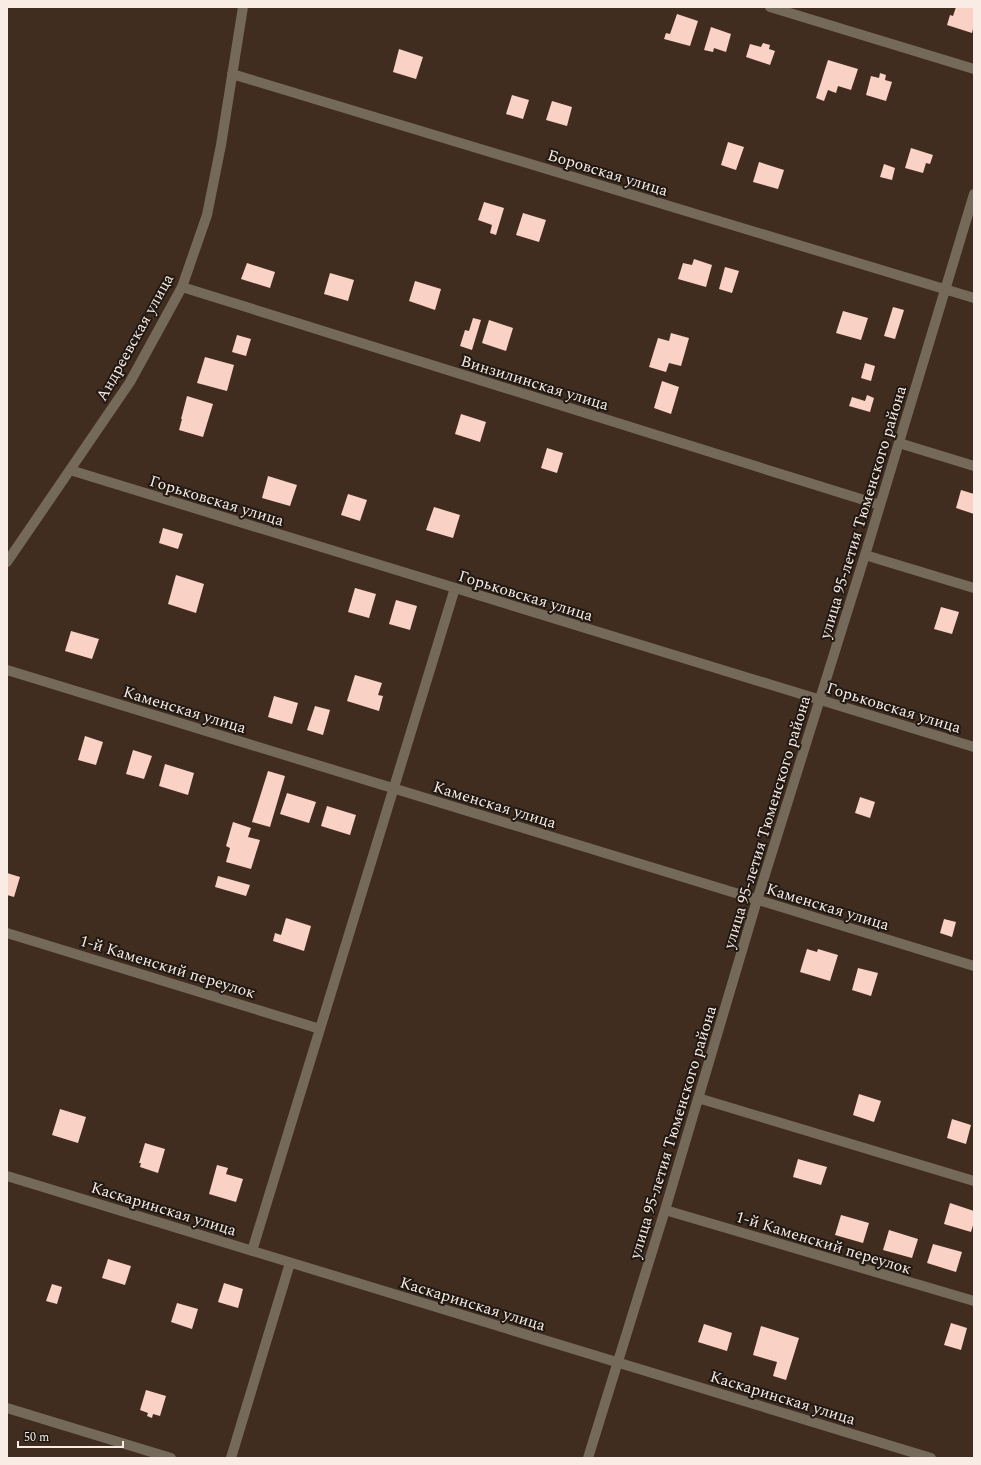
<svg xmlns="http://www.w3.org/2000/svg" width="981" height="1465" font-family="Spectral,serif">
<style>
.building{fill:#fad2c5}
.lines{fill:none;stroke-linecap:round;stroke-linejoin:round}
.minor{stroke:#756a5a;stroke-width:10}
.labels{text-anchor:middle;stroke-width:4;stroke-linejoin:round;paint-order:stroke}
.street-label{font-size:16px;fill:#f9ece4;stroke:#201812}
</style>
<rect width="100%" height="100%" fill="#412d20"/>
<path class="building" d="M 956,7 L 974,7 L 974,25 L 972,33 L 947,25 L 950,15 L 953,16 Z
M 677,14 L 698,21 L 690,46 L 664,39 L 666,33 L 670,34 Z
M 711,27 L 731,34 L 726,52 L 714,48 L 713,52 L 704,50 Z
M 763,43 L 770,45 L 769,49 L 775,51 L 770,65 L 746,57 L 750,44 L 761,47 Z
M 399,49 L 423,57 L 416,79 L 393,72 Z
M 828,60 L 858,69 L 851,90 L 838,86 L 836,93 L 828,90 L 824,101 L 816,98 Z
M 880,73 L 886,75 L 885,80 L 892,82 L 886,101 L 866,95 L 871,76 L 879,78 Z
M 512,95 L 529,100 L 523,119 L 506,114 Z
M 552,101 L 572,107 L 567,126 L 546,120 Z
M 728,142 L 744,147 L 736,170 L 721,165 Z
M 911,148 L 933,155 L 930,164 L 926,163 L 923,173 L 905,168 Z
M 759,162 L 784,170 L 778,189 L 753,182 Z
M 884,164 L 895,168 L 892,180 L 880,177 Z
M 484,202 L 504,208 L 496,235 L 490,233 L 492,225 L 478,220 Z
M 523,213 L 546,220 L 539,242 L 516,235 Z
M 694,259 L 712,265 L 706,287 L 678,279 L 683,263 L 692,265 Z
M 247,263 L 275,272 L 270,288 L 241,279 Z
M 725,267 L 739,271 L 732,293 L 719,289 Z
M 330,273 L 354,280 L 348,301 L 324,294 Z
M 415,281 L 441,289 L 435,310 L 409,301 Z
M 893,307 L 904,310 L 895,339 L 884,336 Z
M 843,311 L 868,318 L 861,340 L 836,333 Z
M 473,318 L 481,320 L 472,350 L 460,346 L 465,330 L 469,331 Z
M 489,320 L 513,328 L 506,351 L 482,343 Z
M 671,333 L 689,338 L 681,366 L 669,363 L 666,372 L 649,367 L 658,338 L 669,341 Z
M 237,335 L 251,339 L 246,356 L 232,352 Z
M 205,357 L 234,365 L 227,391 L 197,383 Z
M 865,363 L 875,366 L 871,381 L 861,378 Z
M 662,381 L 679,387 L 671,414 L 654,408 Z
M 867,395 L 874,398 L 870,412 L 849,406 L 852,397 L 865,401 Z
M 187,396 L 213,404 L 203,437 L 179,430 L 182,419 L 181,419 Z
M 461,414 L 486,422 L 480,442 L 455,434 Z
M 547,448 L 563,453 L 557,473 L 541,468 Z
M 268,476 L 297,485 L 290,506 L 262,498 Z
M 961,490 L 974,494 L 974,514 L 956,508 Z
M 348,494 L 367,500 L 360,521 L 341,515 Z
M 434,507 L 460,515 L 453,538 L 426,530 Z
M 163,528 L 183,534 L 178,549 L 159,543 Z
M 176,575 L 204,584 L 196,613 L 168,604 Z
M 355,588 L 376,594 L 369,618 L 348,612 Z
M 396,600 L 417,606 L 410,630 L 389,624 Z
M 941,607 L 959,612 L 952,634 L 934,629 Z
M 71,631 L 99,639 L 92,659 L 65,651 Z
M 355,675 L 382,683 L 378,695 L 383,696 L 379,711 L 347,701 Z
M 274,696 L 298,703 L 292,724 L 268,717 Z
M 315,706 L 330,710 L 323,735 L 307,730 Z
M 85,736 L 103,742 L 96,765 L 78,760 Z
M 133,750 L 152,756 L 144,779 L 126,774 Z
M 165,764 L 194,773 L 188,795 L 159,786 Z
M 268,771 L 285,776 L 270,827 L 252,822 Z
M 287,793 L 316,802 L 309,823 L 280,814 Z
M 860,797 L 875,802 L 870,818 L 855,813 Z
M 327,806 L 356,815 L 350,835 L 321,826 Z
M 233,822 L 251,828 L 248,837 L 260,840 L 251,869 L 226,862 L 230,848 L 226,846 Z
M 7,873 L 20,877 L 14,897 L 7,895 Z
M 218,876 L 250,885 L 246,896 L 215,887 Z
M 286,918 L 311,926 L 304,951 L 273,941 L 275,933 L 281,935 Z
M 944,919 L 956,922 L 952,937 L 940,933 Z
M 807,949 L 817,952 L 818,949 L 838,955 L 830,981 L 800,972 Z
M 858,968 L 878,973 L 871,996 L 852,990 Z
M 859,1094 L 881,1101 L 874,1122 L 853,1115 Z
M 60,1109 L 86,1117 L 78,1143 L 52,1135 Z
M 952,1119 L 971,1125 L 966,1144 L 947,1138 Z
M 145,1143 L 165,1149 L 158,1173 L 140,1167 L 141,1163 L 139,1163 Z
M 798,1159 L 827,1167 L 821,1185 L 793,1177 Z
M 217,1165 L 228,1168 L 226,1174 L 243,1179 L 236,1202 L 209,1194 Z
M 950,1203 L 974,1211 L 974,1222 L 971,1232 L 944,1224 Z
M 841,1215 L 869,1223 L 863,1243 L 835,1235 Z
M 889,1230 L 918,1239 L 912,1258 L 883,1250 Z
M 933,1244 L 962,1252 L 956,1272 L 927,1263 Z
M 108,1259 L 131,1266 L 125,1285 L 102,1278 Z
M 224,1283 L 243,1289 L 238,1308 L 218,1302 Z
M 52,1284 L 62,1287 L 57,1304 L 46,1301 Z
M 177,1303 L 198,1309 L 192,1329 L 171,1322 Z
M 951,1323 L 967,1328 L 961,1350 L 944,1345 Z
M 704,1324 L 732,1333 L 727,1351 L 698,1342 Z
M 761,1326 L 799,1338 L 786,1380 L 773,1376 L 777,1362 L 753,1355 Z
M 146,1390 L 166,1396 L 160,1416 L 153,1414 L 152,1418 L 147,1416 L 148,1413 L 140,1410 Z"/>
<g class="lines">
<path class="minor" d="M 770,7 L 974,69
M 232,74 L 974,298
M 182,287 L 880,505
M 899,443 L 974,466
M 70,470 L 974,747
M 865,555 L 974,588
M 7,562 L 130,382 L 182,287 L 207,215 L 221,145 L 243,7
M 7,670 L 974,966
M 7,933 L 320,1029
M 698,1098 L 974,1181
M 7,1176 L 931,1458
M 665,1210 L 974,1301
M 252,1251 L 455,588
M 7,1408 L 171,1458
M 231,1458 L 290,1263
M 588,1458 L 665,1210 L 757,900 L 865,555 L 974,194"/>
</g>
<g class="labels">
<g class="street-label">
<text transform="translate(608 172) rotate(17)" y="6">Боровская улица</text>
<text transform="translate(134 337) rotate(-61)" y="6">Андреевская улица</text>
<text transform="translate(535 382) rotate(17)" y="6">Винзилинская улица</text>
<text transform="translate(217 500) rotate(17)" y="6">Горьковская улица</text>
<text transform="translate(862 512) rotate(-73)" y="6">улица 95-летия Тюменского района</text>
<text transform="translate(526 595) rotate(17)" y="6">Горьковская улица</text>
<text transform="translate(894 707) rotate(17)" y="6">Горьковская улица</text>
<text transform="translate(185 709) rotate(17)" y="6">Каменская улица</text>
<text transform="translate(495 804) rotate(17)" y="6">Каменская улица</text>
<text transform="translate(766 822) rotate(-73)" y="6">улица 95-летия Тюменского района</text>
<text transform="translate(828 906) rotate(17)" y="6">Каменская улица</text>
<text transform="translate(168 966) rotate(17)" y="6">1-й Каменский переулок</text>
<text transform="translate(672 1132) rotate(-73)" y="6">улица 95-летия Тюменского района</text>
<text transform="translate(164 1208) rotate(17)" y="6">Каскаринская улица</text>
<text transform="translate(824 1242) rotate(17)" y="6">1-й Каменский переулок</text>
<text transform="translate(473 1303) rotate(17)" y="6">Каскаринская улица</text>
<text transform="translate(783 1397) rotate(17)" y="6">Каскаринская улица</text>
</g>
</g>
<rect width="981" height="1465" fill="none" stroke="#f9ece4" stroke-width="16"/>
<path d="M18 1441v6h105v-6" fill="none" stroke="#f9ece4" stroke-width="2"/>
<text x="24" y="1441" font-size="12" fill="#f9ece4" stroke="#201812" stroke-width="3" paint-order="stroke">50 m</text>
</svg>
